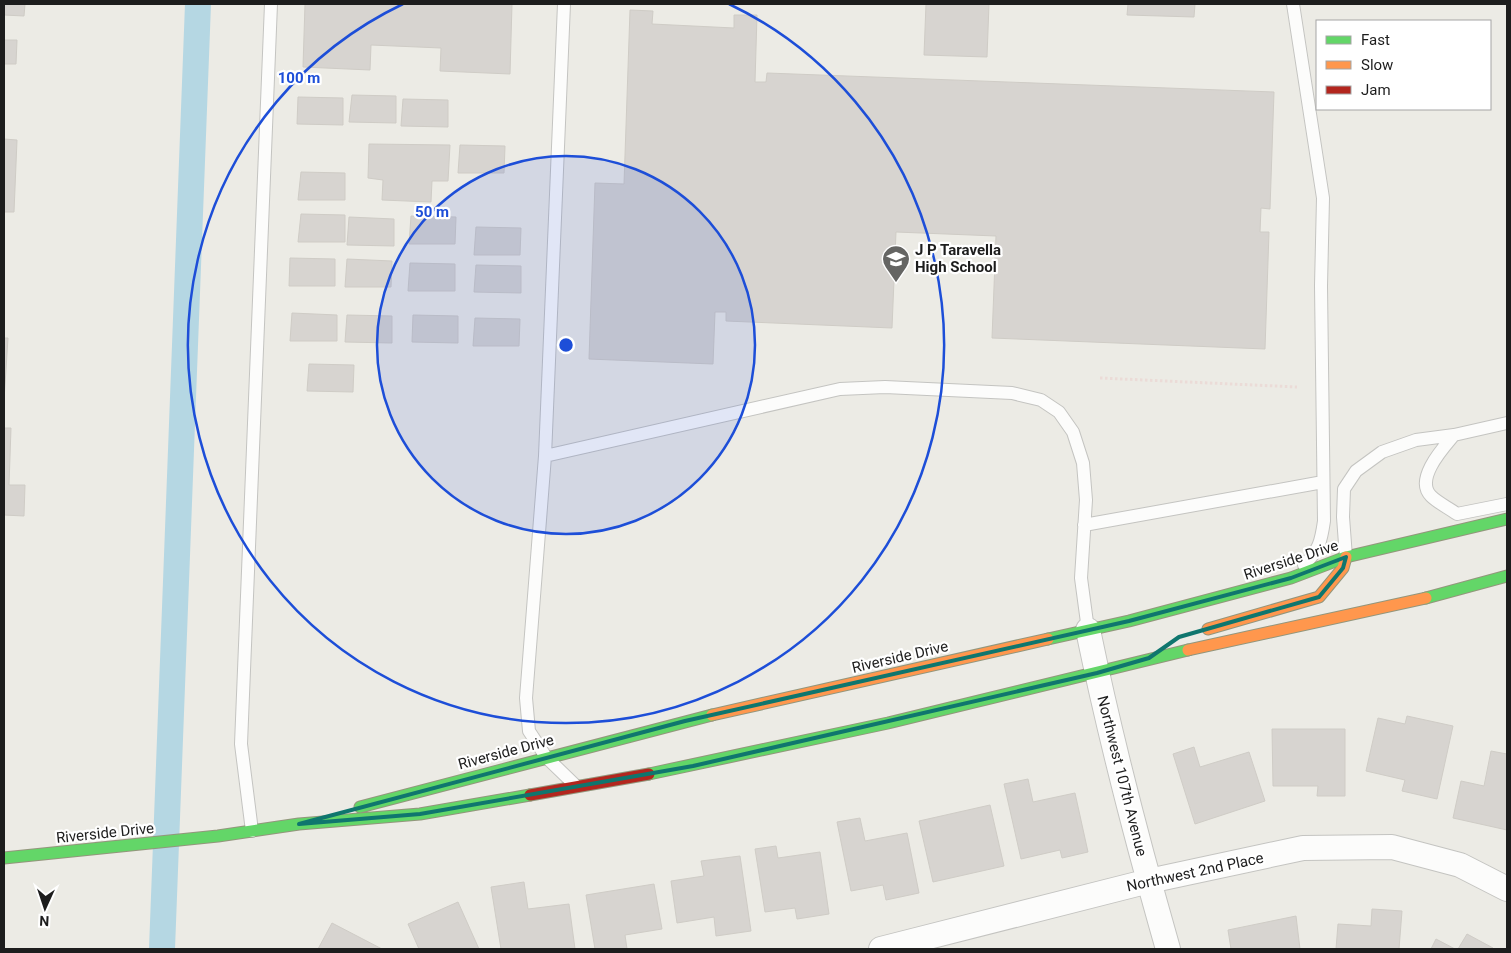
<svg xmlns="http://www.w3.org/2000/svg" width="1511" height="953" font-family="Roboto,sans-serif">
<style>
.lines{fill:none;stroke-linecap:round;stroke-linejoin:round}
.canal{stroke:#b5d7e3;stroke-width:26}
.building{fill:#d7d4d0;stroke:#cfccc6}
.lane-casing{stroke:#c4c4c1;stroke-width:14}
.street-casing{stroke:#c4c4c1;stroke-width:26}
.fast-casing{stroke:#93967c;stroke-width:13}
.slow-casing{stroke:#93967c;stroke-width:13}
.jam-casing{stroke:#93967c;stroke-width:13}
.path{stroke:#ebdbd7;stroke-width:3;stroke-dasharray:2.5 2.5;stroke-linecap:butt}
.lane{stroke:#fcfcfb;stroke-width:12}
.street{stroke:#fcfcfb;stroke-width:24}
.fast{stroke:#63d668;stroke-width:11}
.slow{stroke:#ff974d;stroke-width:11}
.jam{stroke:#b3261e;stroke-width:11}
.marked{fill:none;stroke:#0f766e;stroke-width:4;stroke-linejoin:round}
.ring{fill:none;stroke:#1d4ed8;stroke-width:2.5}
.labels{text-anchor:middle;stroke-width:4.5;stroke-linejoin:round;paint-order:stroke}
.poi-label{font-size:15px;font-weight:bold;fill:#1d1d1d;stroke:#fff;text-anchor:start}
.street-label{font-size:15px;fill:#1d1d1d;stroke:#fff}
.centre{fill:#1d4ed8;stroke:#fff;stroke-width:2.5}
.ring-label{font-size:15px;text-anchor:middle;font-weight:bold;fill:#1d4ed8;stroke:#fff;stroke-width:4.5;stroke-linejoin:round;paint-order:stroke}
</style>
<rect width="100%" height="100%" fill="#ecebe5"/>
<g class="lines">
<path class="canal" d="M 162,949 L 198,4"/>
</g>
<path class="building" d="M 4,4 L 25,4 L 24,16 L 4,15 Z
M 305,4 L 512,4 L 510,74 L 440,71 L 441,48 L 371,45 L 370,70 L 303,67 Z
M 926,4 L 989,4 L 987,57 L 924,55 Z
M 1128,4 L 1195,4 L 1194,17 L 1127,15 Z
M 630,10 L 653,11 L 652,24 L 734,28 L 734,15 L 757,15 L 755,82 L 766,82 L 767,73 L 1274,92 L 1270,209 L 1261,208 L 1260,232 L 1269,232 L 1265,349 L 992,338 L 996,236 L 896,232 L 892,328 L 726,321 L 726,312 L 715,312 L 713,364 L 589,359 L 595,183 L 624,184 Z
M 4,40 L 17,40 L 16,64 L 4,64 Z
M 352,95 L 396,96 L 396,123 L 349,122 Z
M 298,97 L 343,98 L 343,125 L 297,124 Z
M 403,99 L 448,100 L 448,127 L 401,126 Z
M 4,139 L 17,140 L 14,212 L 4,212 Z
M 369,144 L 450,145 L 448,181 L 432,181 L 431,202 L 382,200 L 383,180 L 368,178 Z
M 460,145 L 505,146 L 504,173 L 458,173 Z
M 301,172 L 345,173 L 345,200 L 298,200 Z
M 301,214 L 345,215 L 345,242 L 298,242 Z
M 411,216 L 456,217 L 455,244 L 409,244 Z
M 349,217 L 394,219 L 394,246 L 347,245 Z
M 476,227 L 521,228 L 520,255 L 474,255 Z
M 290,258 L 335,259 L 335,286 L 289,286 Z
M 347,259 L 392,261 L 391,287 L 345,287 Z
M 410,263 L 455,264 L 455,291 L 408,291 Z
M 476,265 L 521,266 L 521,293 L 474,292 Z
M 292,313 L 337,315 L 337,341 L 290,341 Z
M 347,315 L 392,316 L 392,343 L 345,342 Z
M 413,315 L 458,316 L 458,343 L 412,342 Z
M 475,318 L 520,319 L 519,346 L 473,346 Z
M 4,338 L 8,338 L 4,400 Z
M 309,364 L 354,365 L 353,392 L 307,391 Z
M 4,428 L 11,428 L 9,485 L 25,485 L 24,516 L 4,515 Z
M 1407,716 L 1453,726 L 1437,799 L 1402,791 L 1405,780 L 1366,771 L 1378,718 L 1405,724 Z
M 1272,729 L 1345,729 L 1345,796 L 1317,796 L 1318,786 L 1273,786 Z
M 1194,747 L 1200,767 L 1249,752 L 1265,801 L 1195,824 L 1173,754 Z
M 1491,751 L 1507,754 L 1507,830 L 1453,818 L 1461,781 L 1484,786 Z
M 1028,779 L 1033,802 L 1075,793 L 1088,852 L 1062,858 L 1060,850 L 1021,859 L 1004,784 Z
M 990,805 L 1004,866 L 933,882 L 919,821 Z
M 860,818 L 865,841 L 907,833 L 919,893 L 886,900 L 883,885 L 851,891 L 837,822 Z
M 776,846 L 778,858 L 820,852 L 829,914 L 797,919 L 795,908 L 765,912 L 755,849 Z
M 740,856 L 751,931 L 716,936 L 714,917 L 677,923 L 671,881 L 704,876 L 701,861 Z
M 524,882 L 528,909 L 569,904 L 575,949 L 501,949 L 491,887 Z
M 654,884 L 662,929 L 625,935 L 627,949 L 595,949 L 586,895 Z
M 458,902 L 479,949 L 419,949 L 408,924 Z
M 1372,909 L 1402,911 L 1399,949 L 1336,949 L 1338,924 L 1371,926 Z
M 1296,916 L 1300,949 L 1231,949 L 1228,930 Z
M 332,923 L 382,949 L 318,949 Z
M 1467,934 L 1493,948 L 1493,949 L 1458,949 Z
M 1436,939 L 1455,949 L 1431,949 Z"/>
<g class="lines">
<g class="lane-casing">
<path id="lane" d="M 564,4 L 545,456 L 526,698 L 529,731 L 546,757 L 576,786
M 1293,4 L 1323,198 L 1321,286 L 1324,521 C 1321,542 1319,550 1304,565
M 1454,435 C 1444,447 1414,479 1431,496 C 1438,503 1449,508 1457,514 L 1507,504
M 545,456 L 840,389 L 885,387 L 1012,393 L 1041,400 L 1059,412 L 1073,432 L 1083,463 L 1086,500 L 1081,578 L 1088,630
M 1084,525 L 1323,482
M 1346,557 L 1343,517 L 1344,489 L 1356,471 L 1382,452 L 1416,440 L 1454,435 L 1507,423
M 252,831 L 241,744 L 271,4"/>
</g>
<g class="street-casing">
<path id="street" d="M 1088,630 C 1110,737 1138,844 1168,949
M 881,949 L 1149,881 L 1303,848 L 1392,847 L 1460,865 L 1507,889"/>
</g>
<g class="fast-casing">
<path id="fast" d="M 1426,598 L 1507,576
M 1048,639 L 1129,621 L 1291,578 L 1346,557 L 1507,519
M 649,774 L 888,723 L 1188,650
M 360,807 L 712,715
M 4,858 L 218,836 L 299,824 L 420,814 L 530,795"/>
</g>
<g class="slow-casing">
<path id="slow" d="M 1208,629 L 1319,597 L 1343,568 L 1346,557
M 1188,650 L 1426,598
M 712,715 L 1048,639"/>
</g>
<g class="jam-casing">
<path id="jam" d="M 530,795 L 649,774"/>
</g>
<path class="path" d="M 1100,378 L 1297,387"/>
<use href="#lane" class="lane"/>
<use href="#street" class="street"/>
<use href="#fast" class="fast"/>
<use href="#slow" class="slow"/>
<use href="#jam" class="jam"/>
</g>
<path class="marked" d="M 1346,557 L 1343,568 L 1319,597 L 1179,637 L 1149,658 L 1097,673 L 693,766 L 420,814 L 299,824 L 685,721 L 1129,621 L 1291,578 Z"/>
<circle cx="566" cy="345" r="189" fill="#1d4ed8" fill-opacity=".12"/>
<g class="ring">
<circle cx="566" cy="345" r="189"/>
<path d="M729 4A378 378 0 1 1 403 4"/>
</g>
<defs>
<g id="school-pin" transform="scale(1.4375)"><path d="M0 17L-7.5 6A9.5 9.5 0 1 1 7.5 6Z" fill="#656563" stroke="#fff"/><path d="M0-5L7-2L0 1L-7-2ZM-4 1L0 2.5L4 1V4Q0 6-4 4Z" fill="#fff"/></g>
</defs>
<g fill-rule="evenodd">
<use href="#school-pin" x="896" y="259"/>
</g>
<g class="labels">
<g class="poi-label">
<text x="915" y="255">J P Taravella<tspan x="915" dy="17">High School</tspan></text>
</g>
<g class="street-label">
<text transform="translate(1291 560) rotate(-18)" y="5">Riverside Drive</text>
<text transform="translate(900 657) rotate(-13)" y="5">Riverside Drive</text>
<text transform="translate(506 752) rotate(-15)" y="5">Riverside Drive</text>
<text transform="translate(1122 776) rotate(76)" y="5">Northwest 107th Avenue</text>
<text transform="translate(105 833) rotate(-6)" y="5">Riverside Drive</text>
<text transform="translate(1195 872) rotate(-12)" y="5">Northwest 2nd Place</text>
</g>
</g>
<circle cx="566" cy="345" r="8" class="centre"/>
<g class="ring-label">
<text x="299" y="83">100 m</text>
<text x="432" y="217">50 m</text>
</g>
<rect width="1511" height="953" fill="none" stroke="#1d1d1d" stroke-width="10"/>
<rect x="1316" y="20" width="175" height="90" fill="#ffffff" stroke="#a5a5a5"/>
<rect x="1326" y="36" width="25" height="8" fill="#63d668" stroke="#a5a5a5"/>
<text x="1361" y="45" font-size="15" fill="#1d1d1d">Fast</text>
<rect x="1326" y="61" width="25" height="8" fill="#ff974d" stroke="#a5a5a5"/>
<text x="1361" y="70" font-size="15" fill="#1d1d1d">Slow</text>
<rect x="1326" y="86" width="25" height="8" fill="#b3261e" stroke="#a5a5a5"/>
<text x="1361" y="95" font-size="15" fill="#1d1d1d">Jam</text>
<g transform="translate(45 908) rotate(183)" stroke="#ffffff" stroke-width="4" paint-order="stroke">
<path d="M0-4L9 19L0 12L-9 19Z" fill="#1d1d1d"/>
<text y="-8" font-size="14" font-weight="bold" text-anchor="middle" fill="#1d1d1d">N</text>
</g>
</svg>
